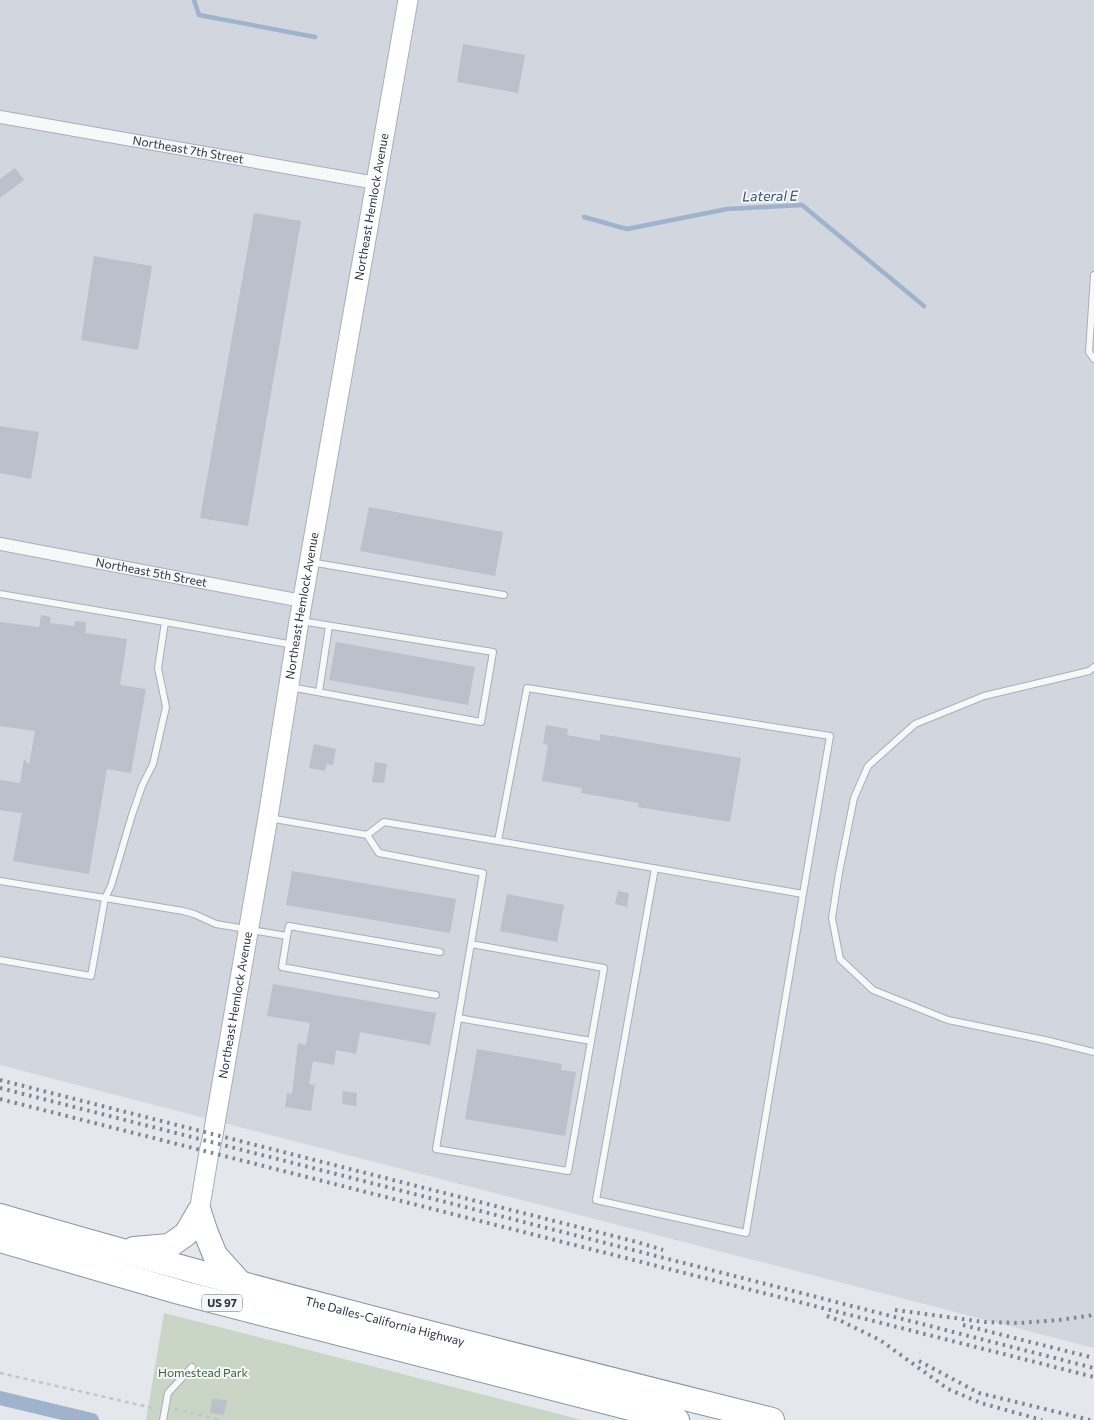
<svg xmlns="http://www.w3.org/2000/svg" width="1094" height="1420" font-family="Commissioner,sans-serif">
<style>
.built{fill:#d2d6de}
.green{fill:#c9d6c5}
.lines{fill:none;stroke-linecap:round;stroke-linejoin:round}
.stream{stroke:#9fb4cc;stroke-width:4.5}
.canal{stroke:#9fb4cc;stroke-width:14}
.building{fill:#bbc0ca}
.lane-casing{stroke:#a9aeb7;stroke-width:8}
.street-casing{stroke:#a9aeb7;stroke-width:14}
.secondary-casing{stroke:#a9aeb7;stroke-width:21}
.highway-casing{stroke:#8b94a3;stroke-width:26}
.path{stroke:#c2c5cb;stroke-width:2.5;stroke-dasharray:4 4;stroke-linecap:butt}
.lane{stroke:#f7f8fa;stroke-width:6}
.street{stroke:#f7f8fa;stroke-width:12}
.secondary{stroke:#fff;stroke-width:19}
.highway{stroke:#fff;stroke-width:24}
.rail{stroke:#7d8696;stroke-width:4;stroke-dasharray:2.5 5;stroke-linecap:butt}
.labels{text-anchor:middle;stroke-width:4;stroke-linejoin:round;paint-order:stroke}
.shield{fill:#f4f6f9;stroke:#676e7b;stroke-width:1}
.shield-label{font-size:11px;font-weight:bold;fill:#2b3445}
.street-label{font-size:12px;fill:#2b3445;stroke:#f4f6f9}
.park-label{font-size:12px;fill:#3f6138;stroke:#f4f6f9}
.water-label{font-size:14px;font-style:italic;fill:#34527a;stroke:#f4f6f9}
</style>
<rect width="100%" height="100%" fill="#e4e7ec"/>
<path class="built" d="M 0,0 L 1094,0 L 1094,1348 L 0,1065 Z"/>
<path class="green" d="M 164,1313 L 582,1420 L 146,1420 Z"/>
<g class="lines">
<path class="stream" d="M 194,0 L 199,15 L 315,37
M 584,217 L 627,229 L 727,209 L 802,205 L 924,306"/>
<path class="canal" d="M 0,1398 L 92,1420"/>
</g>
<path class="building" d="M 463,44 L 525,55 L 518,93 L 457,82 Z
M 15,168 L 24,180 L 0,198 L 0,179 Z
M 254,213 L 301,221 L 248,526 L 200,518 Z
M 94,256 L 152,266 L 138,350 L 81,340 Z
M 0,426 L 39,432 L 31,479 L 0,473 Z
M 369,507 L 503,532 L 495,576 L 360,551 Z
M 41,615 L 51,617 L 50,623 L 74,626 L 75,621 L 86,622 L 85,633 L 127,639 L 120,685 L 146,689 L 131,773 L 107,769 L 89,874 L 13,861 L 22,813 L 0,810 L 0,780 L 20,783 L 24,759 L 29,765 L 35,731 L 0,726 L 0,622 L 39,627 Z
M 336,642 L 475,667 L 468,705 L 329,680 Z
M 546,725 L 568,729 L 567,735 L 600,741 L 600,734 L 741,758 L 730,822 L 638,807 L 639,803 L 581,793 L 582,788 L 542,781 L 548,745 L 543,744 Z
M 314,744 L 336,749 L 333,765 L 327,764 L 325,771 L 309,768 Z
M 375,762 L 387,764 L 384,783 L 372,782 Z
M 292,871 L 456,899 L 450,933 L 286,905 Z
M 618,891 L 629,893 L 627,907 L 615,904 Z
M 507,894 L 564,905 L 557,942 L 500,931 Z
M 273,984 L 436,1013 L 430,1045 L 360,1032 L 356,1054 L 336,1050 L 334,1065 L 313,1061 L 309,1084 L 315,1085 L 311,1111 L 285,1107 L 287,1093 L 292,1094 L 298,1043 L 306,1045 L 310,1023 L 267,1016 Z
M 477,1049 L 562,1064 L 561,1070 L 576,1072 L 565,1136 L 465,1119 Z
M 343,1091 L 357,1093 L 356,1106 L 342,1104 Z
M 212,1399 L 227,1400 L 224,1415 L 210,1413 Z"/>
<g class="lines">
<g class="lane-casing">
<path id="lane" d="M 1094,275 L 1089,352 L 1094,359
M 310,562 L 504,595
M 0,594 L 165,622
M 294,645 L 165,622 L 158,668 L 166,707 L 153,764 L 142,786 L 132,815 L 111,886 L 105,898 L 183,911 L 194,914 L 216,924 L 287,936 L 289,926 L 440,952
M 1094,667 L 1089,671 L 984,696 L 915,724 L 868,766 L 854,798 L 839,873 L 832,918 L 840,959 L 873,990 L 948,1020 L 1045,1040 L 1094,1052
M 290,687 L 481,722 L 493,652 L 301,621
M 319,692 L 329,626
M 269,818 L 367,835 L 384,822 L 498,841 L 527,688 L 830,736 L 803,894 L 498,841
M 367,835 L 379,853 L 483,873 L 436,1149 L 568,1171 L 604,968 L 471,944
M 655,868 L 596,1200 L 746,1233 L 803,894
M 0,881 L 105,898 L 91,976 L 0,960
M 287,936 L 282,967 L 436,995
M 458,1018 L 591,1041
M 163,1420 L 168,1393 L 192,1367"/>
</g>
<g class="street-casing">
<g id="street">
<path id="s1" d="M 0,117 L 376,183"/>
<path id="s2" d="M 0,544 L 302,601"/>
</g>
</g>
<g class="secondary-casing">
<g id="secondary">
<path id="s3" d="M 199,1212 L 209,1152 L 213,1135 L 268,817 L 299,621 L 408,0"/>
</g>
</g>
<g class="highway-casing">
<g id="highway">
<path d="M 199,1212 L 206,1233 L 215,1255 L 241,1284"/>
<path id="s4" d="M 0,1216 C 256,1291 514,1355 772,1420"/>
<path d="M 0,1240 L 179,1292 L 677,1420"/>
<path d="M 134,1249 L 169,1246 L 186,1234 L 199,1212"/>
</g>
</g>
<path class="path" d="M 0,1373 L 157,1409
M 175,1409 L 221,1420"/>
<use href="#lane" class="lane"/>
<use href="#street" class="street"/>
<use href="#secondary" class="secondary"/>
<use href="#highway" class="highway"/>
<path class="rail" d="M 0,1080 L 637,1242 L 663,1250
M 0,1088 L 1094,1368
M 0,1099 L 1094,1377
M 895,1310 L 985,1322 L 1020,1323 L 1059,1320 L 1094,1315
M 827,1316 L 841,1321 L 880,1340 L 948,1389 L 981,1403 L 1042,1420
M 963,1325 L 1094,1358
M 919,1361 L 979,1393 L 1090,1420"/>
</g>
<g class="labels">
<rect class="shield" x="202" y="1294.5" width="40" height="17" rx="4"/>
<g class="shield-label">
<text x="222" y="1307">US 97</text>
</g>
<g class="street-label">
<text dy="4" stroke="none"><textPath href="#s1" startOffset="191">Northeast 7th Street</textPath></text>
<text dy="4" stroke="none"><textPath href="#s3" startOffset="1020">Northeast Hemlock Avenue</textPath></text>
<text dy="4" stroke="none"><textPath href="#s2" startOffset="154">Northeast 5th Street</textPath></text>
<text dy="4" stroke="none"><textPath href="#s3" startOffset="615">Northeast Hemlock Avenue</textPath></text>
<text dy="4" stroke="none"><textPath href="#s3" startOffset="210">Northeast Hemlock Avenue</textPath></text>
<text dy="4" stroke="none"><textPath href="#s4" startOffset="399">The Dalles-California Highway</textPath></text>
</g>
<g class="park-label">
<text x="203" y="1377">Homestead Park</text>
</g>
<g class="water-label">
<text transform="translate(770 196) rotate(-1)" y="5">Lateral E</text>
</g>
</g>
</svg>
